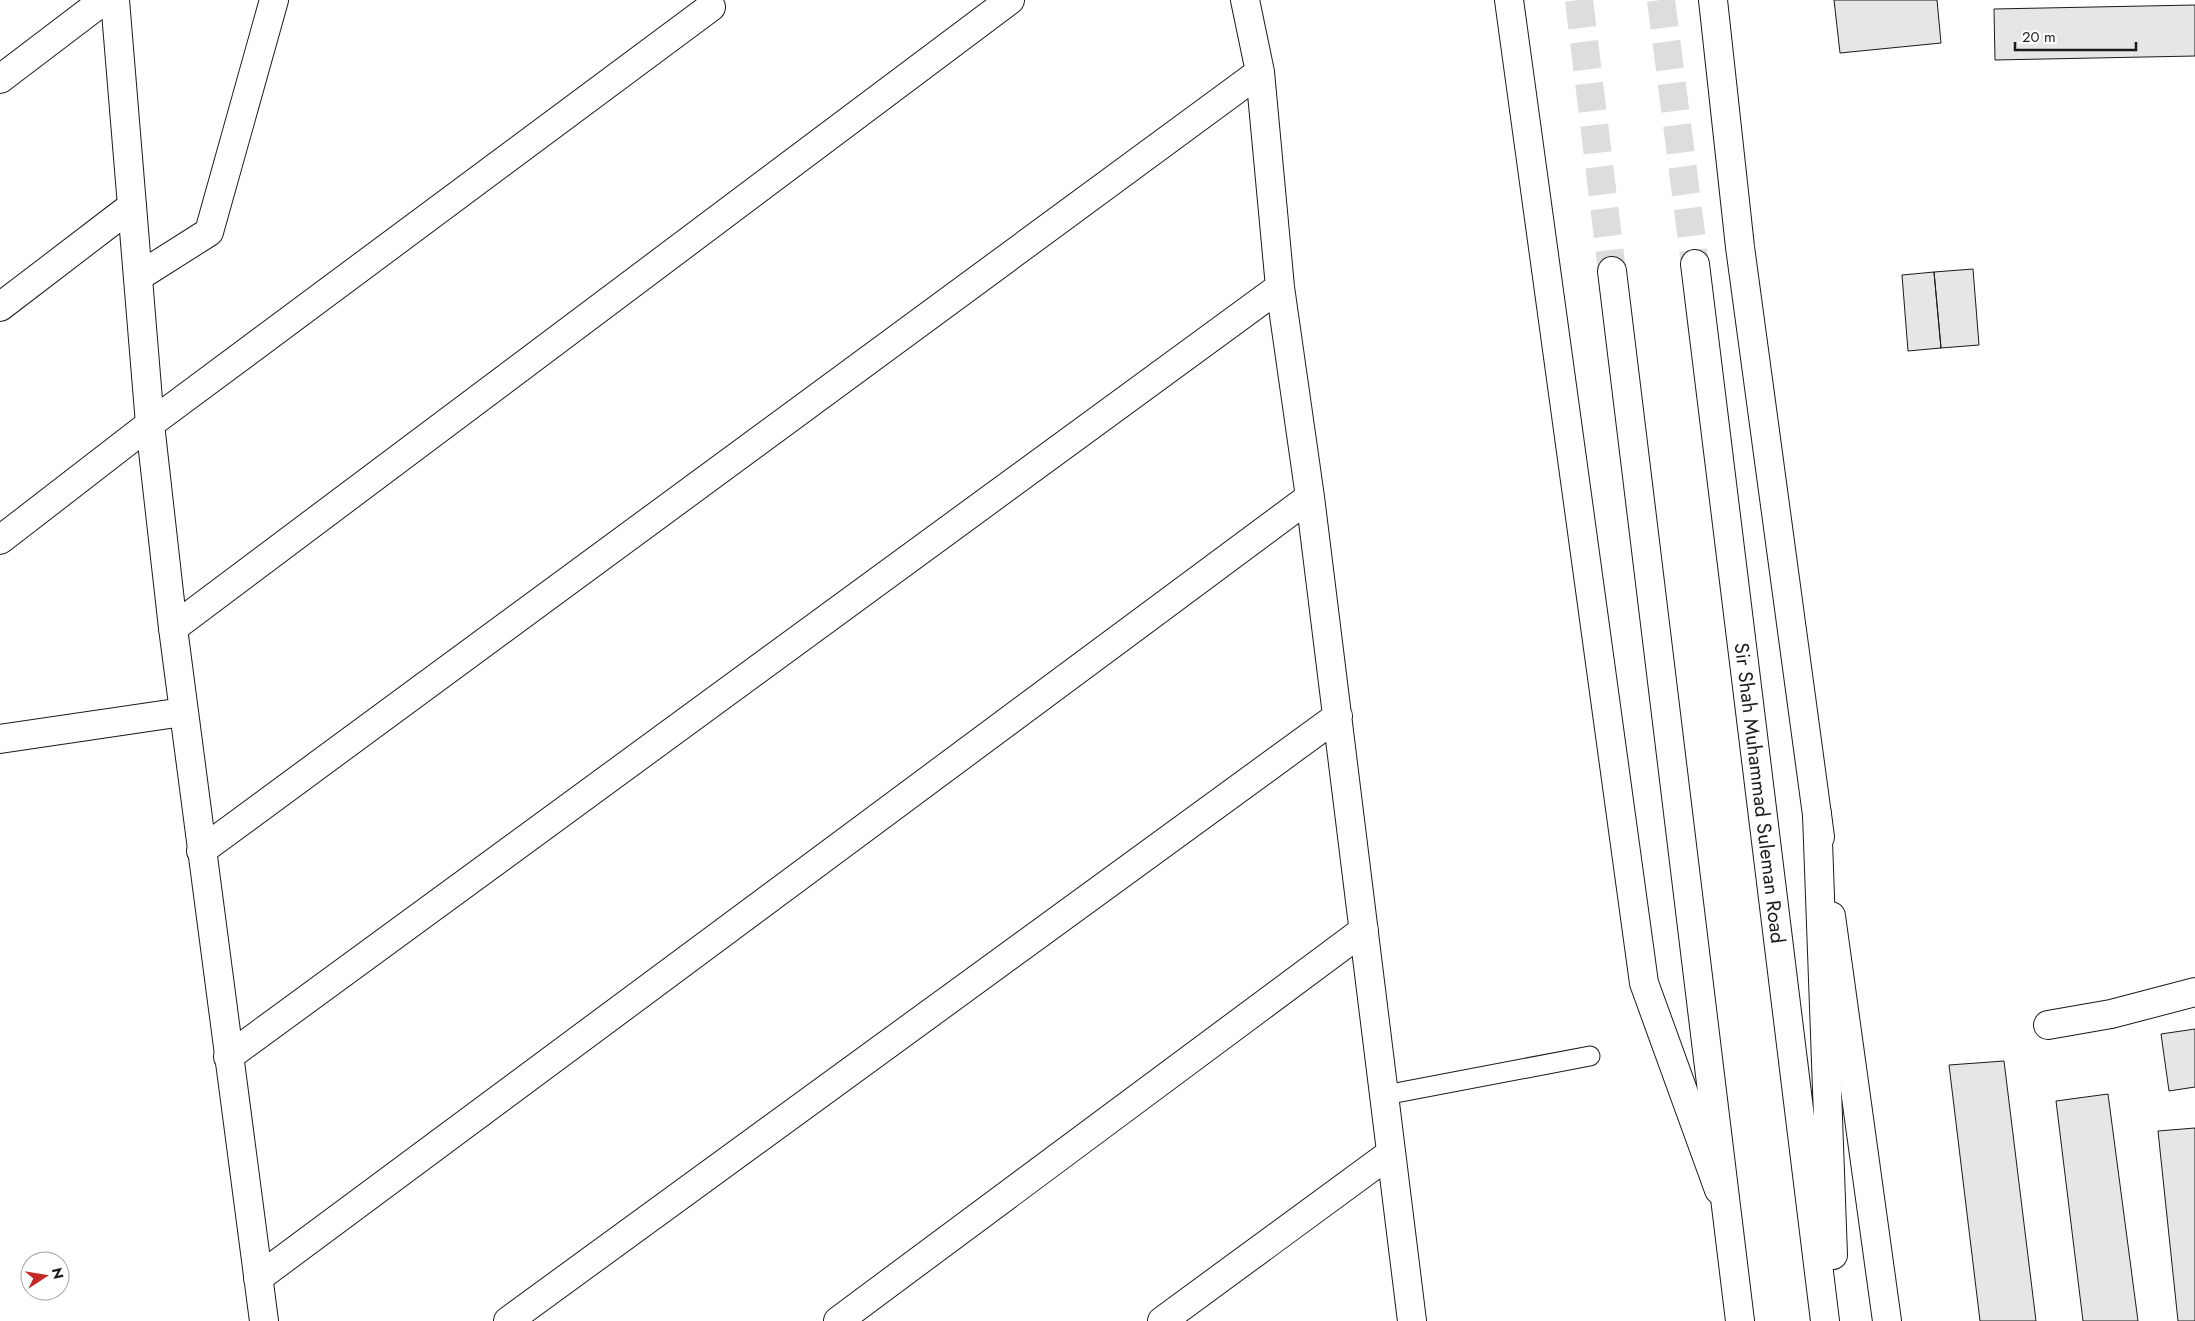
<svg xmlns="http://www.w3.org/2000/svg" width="2195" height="1321" font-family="Jost,sans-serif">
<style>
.building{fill:#e6e6e6;stroke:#1a1a1a}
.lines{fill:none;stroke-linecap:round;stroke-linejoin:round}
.trunk-tunnel{stroke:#ddd;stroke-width:28;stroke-dasharray:28 14;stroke-linecap:butt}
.service-casing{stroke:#1a1a1a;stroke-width:21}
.minor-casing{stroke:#1a1a1a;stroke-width:30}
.tertiary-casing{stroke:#1a1a1a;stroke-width:30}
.trunk-casing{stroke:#1a1a1a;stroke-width:30}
.service{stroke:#fff;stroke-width:19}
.minor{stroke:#fff;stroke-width:28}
.tertiary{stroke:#fff;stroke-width:28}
.trunk{stroke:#fff;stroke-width:28}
.labels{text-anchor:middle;stroke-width:4;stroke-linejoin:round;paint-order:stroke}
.street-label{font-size:20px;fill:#1a1a1a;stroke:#fff}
</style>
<rect width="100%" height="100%" fill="#fff"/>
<path class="building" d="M 1834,0 L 1937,0 L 1941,43 L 1840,53 Z
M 2195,5 L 2195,56 L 1995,60 L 1994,9 Z
M 1973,269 L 1979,345 L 1941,348 L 1934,272 Z
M 1934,272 L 1941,348 L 1908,351 L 1902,275 Z
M 2195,1029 L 2195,1087 L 2169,1091 L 2161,1034 Z
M 2004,1061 L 2036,1321 L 1980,1321 L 1949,1065 Z
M 2108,1094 L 2138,1321 L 2083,1321 L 2056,1101 Z
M 2195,1128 L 2195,1321 L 2178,1321 L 2158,1131 Z"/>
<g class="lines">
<path class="trunk-tunnel" d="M 1579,0 L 1612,271
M 1661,0 L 1695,264"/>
<g class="service-casing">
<path id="service" d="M 1385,1095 L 1590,1056"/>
</g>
<g class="minor-casing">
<path id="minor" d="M 1245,0 L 1260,72 L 1280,287 L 1310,497 L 1412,1321
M 0,79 L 104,0
M 138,277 L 209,232 L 274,0
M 0,307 L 132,206
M 0,540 L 150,424 L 711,7
M 173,628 L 1010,0
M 201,851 L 1260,72
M 2048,1025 L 2111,1014 L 2195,992
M 228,1057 L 1280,287
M 258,1278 L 1310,497
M 508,1321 L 1338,716
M 838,1321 L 1364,930
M 1162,1321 L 1391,1153"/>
</g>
<g class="tertiary-casing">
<path id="tertiary" d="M 115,0 L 150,424 L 173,628 L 264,1321
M 1509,0 L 1644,983 L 1719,1190
M 1713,0 L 1740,247 L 1820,837
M 0,739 L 183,712
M 1831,916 L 1887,1321"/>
</g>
<g class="trunk-casing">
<path id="trunk" d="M 1695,264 L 1825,1321
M 1612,271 L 1740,1321
M 1817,814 L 1833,1255"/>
</g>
<use href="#service" class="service"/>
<use href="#minor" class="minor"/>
<use href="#tertiary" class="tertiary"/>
<use href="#trunk" class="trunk"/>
</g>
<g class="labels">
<g class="street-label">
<text transform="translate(1760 793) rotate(83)" y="7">Sir Shah Muhammad Suleman Road</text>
</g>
</g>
<g transform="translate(45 1276) rotate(78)"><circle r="24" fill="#ffffff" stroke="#a3a3a3"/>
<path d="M0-4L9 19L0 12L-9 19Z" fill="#c62828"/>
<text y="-8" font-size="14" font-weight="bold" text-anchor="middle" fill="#1a1a1a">N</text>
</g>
<path d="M2015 42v8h121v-8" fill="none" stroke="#1a1a1a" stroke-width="2.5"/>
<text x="2022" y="42" font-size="15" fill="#1a1a1a" stroke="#ffffff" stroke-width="4" paint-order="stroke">20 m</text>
</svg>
